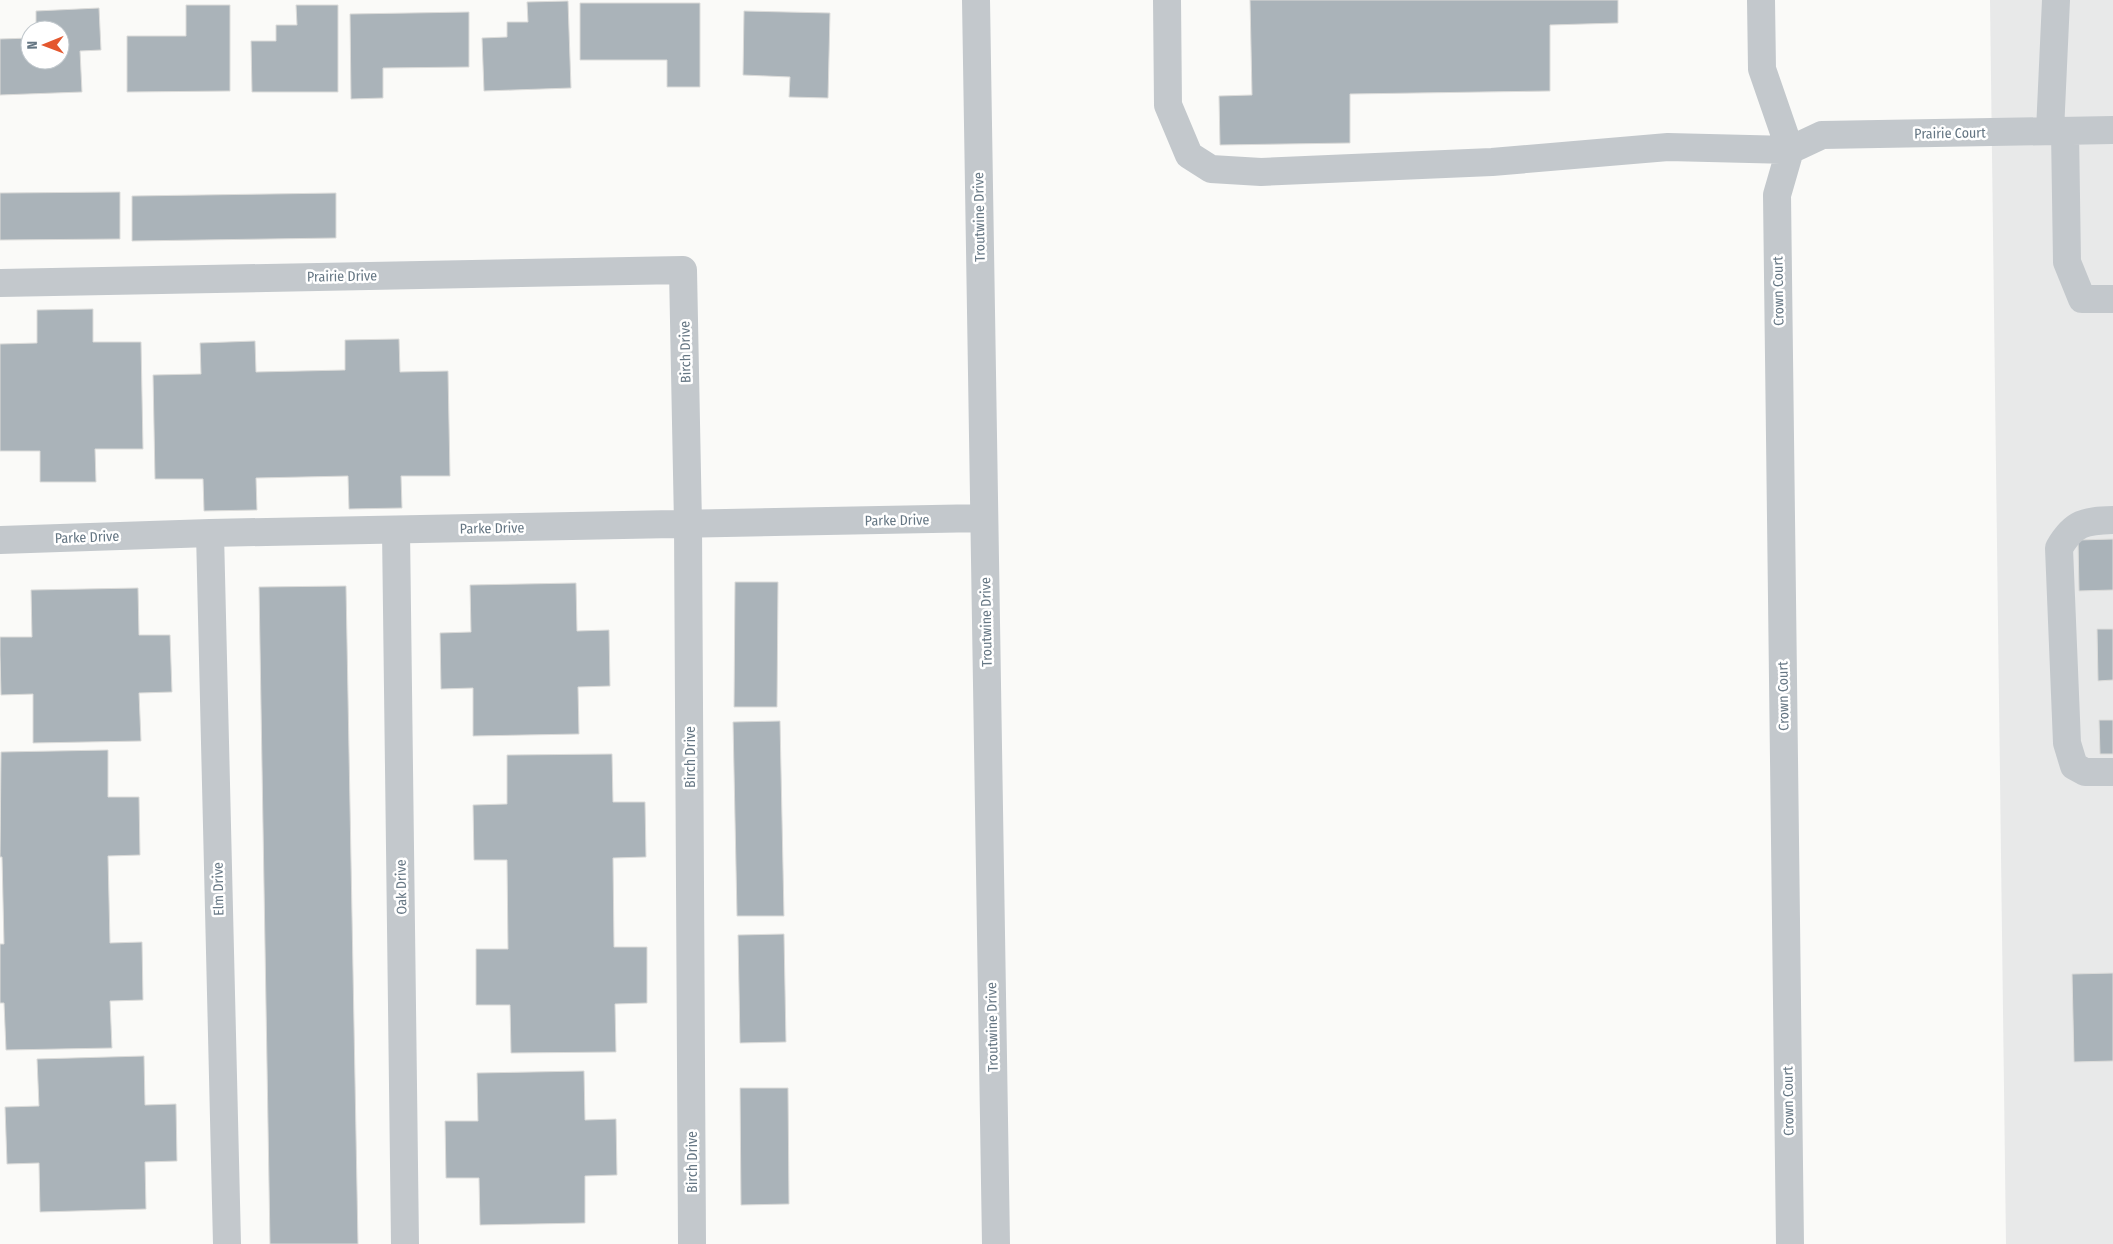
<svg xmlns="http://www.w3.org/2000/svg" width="2113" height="1244" font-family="'Fira Sans Condensed',sans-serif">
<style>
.built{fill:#e8e9e9}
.building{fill:#aab3b9;stroke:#dcdcda}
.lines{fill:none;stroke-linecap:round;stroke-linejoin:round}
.minor{stroke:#c3c8cc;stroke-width:28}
.labels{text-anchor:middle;stroke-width:5;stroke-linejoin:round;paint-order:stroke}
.street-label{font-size:14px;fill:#657683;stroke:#fff}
</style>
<rect width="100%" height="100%" fill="#fafaf8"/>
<path class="built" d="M 1990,0 L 2113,0 L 2113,1244 L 2006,1244 Z"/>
<path class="building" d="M 1250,0 L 1618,0 L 1618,23 L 1550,25 L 1550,91 L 1350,94 L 1350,143 L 1220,145 L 1219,96 L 1252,95 Z
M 568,1 L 571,88 L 484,91 L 482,38 L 507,37 L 507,22 L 528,22 L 527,2 Z
M 580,3 L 700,3 L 700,87 L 667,87 L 667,60 L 580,60 Z
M 186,5 L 230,5 L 230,91 L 127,92 L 127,36 L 186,36 Z
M 296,5 L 338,5 L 338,92 L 252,92 L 251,41 L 276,41 L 276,25 L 297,25 Z
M 99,8 L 101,50 L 80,51 L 82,92 L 0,95 L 0,39 L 30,38 L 30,60 L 60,60 L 60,30 L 36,30 L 36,11 Z
M 744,11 L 830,13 L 828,98 L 789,97 L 790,77 L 743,75 Z
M 469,12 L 469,67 L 383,68 L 383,98 L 351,99 L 350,14 Z
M 120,192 L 120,239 L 0,240 L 0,193 Z
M 336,193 L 336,238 L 132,241 L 132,196 Z
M 93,309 L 93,342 L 141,342 L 143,449 L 95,449 L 96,482 L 40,482 L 40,451 L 0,451 L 0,344 L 37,343 L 37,310 Z
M 399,339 L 400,372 L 448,371 L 450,476 L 401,476 L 402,508 L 349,509 L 348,476 L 256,478 L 257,510 L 204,511 L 203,479 L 155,479 L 153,375 L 201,374 L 200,343 L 255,341 L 256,372 L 345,370 L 345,340 Z
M 2113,539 L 2113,590 L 2079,591 L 2078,540 Z
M 735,582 L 778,582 L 777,707 L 734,707 Z
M 576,583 L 577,631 L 609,630 L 610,686 L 578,687 L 579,734 L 473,736 L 473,688 L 441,689 L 440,633 L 471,632 L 470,585 Z
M 346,586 L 358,1244 L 270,1244 L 259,587 Z
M 138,588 L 139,635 L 170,635 L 172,692 L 139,693 L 141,741 L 33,743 L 33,694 L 1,695 L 0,655 L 0,637 L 32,637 L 31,590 Z
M 2097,629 L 2113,629 L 2113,680 L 2098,681 Z
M 2099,720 L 2113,720 L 2113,754 L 2100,754 Z
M 780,721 L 784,916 L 737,916 L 733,722 Z
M 108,750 L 108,797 L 139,797 L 140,855 L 108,856 L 110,943 L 142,942 L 143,1000 L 110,1001 L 112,1048 L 6,1050 L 4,1003 L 0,1003 L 0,944 L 4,944 L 2,857 L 0,857 L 1,752 Z
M 612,754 L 613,802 L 645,802 L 646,857 L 613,858 L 614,947 L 647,947 L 647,1003 L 615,1004 L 616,1052 L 511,1053 L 510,1005 L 476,1005 L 476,949 L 508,949 L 507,860 L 474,860 L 473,805 L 507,804 L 507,755 Z
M 784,934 L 786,1042 L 740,1043 L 738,935 Z
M 2113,973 L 2113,1061 L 2074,1062 L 2072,974 Z
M 144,1056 L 145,1105 L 176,1104 L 177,1161 L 145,1162 L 146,1209 L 40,1212 L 39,1163 L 7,1164 L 5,1107 L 39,1106 L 37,1059 Z
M 584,1071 L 585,1120 L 616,1119 L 617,1175 L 585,1176 L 585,1223 L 480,1225 L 479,1178 L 446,1178 L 445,1121 L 478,1121 L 477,1073 Z
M 740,1088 L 788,1088 L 789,1204 L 741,1205 Z"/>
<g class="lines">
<path class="minor" d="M 976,0 L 996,1244
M 1167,0 L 1168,105 L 1189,155 L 1211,169 L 1261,172 L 1492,162 L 1668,147 L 1790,150 L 1822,135 L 2113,130
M 1761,0 L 1762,69 L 1790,150
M 2050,131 L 2056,0
M 2065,131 L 2067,262 L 2082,299 L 2113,299
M 0,283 L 683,270 L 688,524 L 692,1244
M 2113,520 C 2085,521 2074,522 2059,548 L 2067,743 L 2074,766 L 2085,772 L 2113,772
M 396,530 L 405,1244
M 210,533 L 227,1244
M 0,540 L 210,533 L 984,518
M 1790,1244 L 1777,195 L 1790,150"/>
</g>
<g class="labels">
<g class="street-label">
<text transform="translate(1950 133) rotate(-1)" y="5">Prairie Court</text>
<text transform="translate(979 217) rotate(-91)" y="5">Troutwine Drive</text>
<text transform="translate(342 276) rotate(-1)" y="5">Prairie Drive</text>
<text transform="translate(1778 291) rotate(-91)" y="5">Crown Court</text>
<text transform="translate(685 352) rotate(-91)" y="5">Birch Drive</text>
<text transform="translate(897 520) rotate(-1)" y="5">Parke Drive</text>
<text transform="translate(492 528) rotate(-1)" y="5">Parke Drive</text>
<text transform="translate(87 537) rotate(-2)" y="5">Parke Drive</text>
<text transform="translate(986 622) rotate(-91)" y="5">Troutwine Drive</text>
<text transform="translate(1783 696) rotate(-91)" y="5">Crown Court</text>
<text transform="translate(690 757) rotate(-90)" y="5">Birch Drive</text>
<text transform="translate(401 887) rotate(-91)" y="5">Oak Drive</text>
<text transform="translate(218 889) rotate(-91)" y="5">Elm Drive</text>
<text transform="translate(992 1027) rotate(-91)" y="5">Troutwine Drive</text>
<text transform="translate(1788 1101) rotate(-91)" y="5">Crown Court</text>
<text transform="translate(692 1162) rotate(-90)" y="5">Birch Drive</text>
</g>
</g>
<g transform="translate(45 45) rotate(269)"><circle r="24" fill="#ffffff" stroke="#c1c8cd"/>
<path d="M0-4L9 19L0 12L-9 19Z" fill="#e4572e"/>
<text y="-8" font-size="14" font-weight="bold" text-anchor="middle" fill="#657683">N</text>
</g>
</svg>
